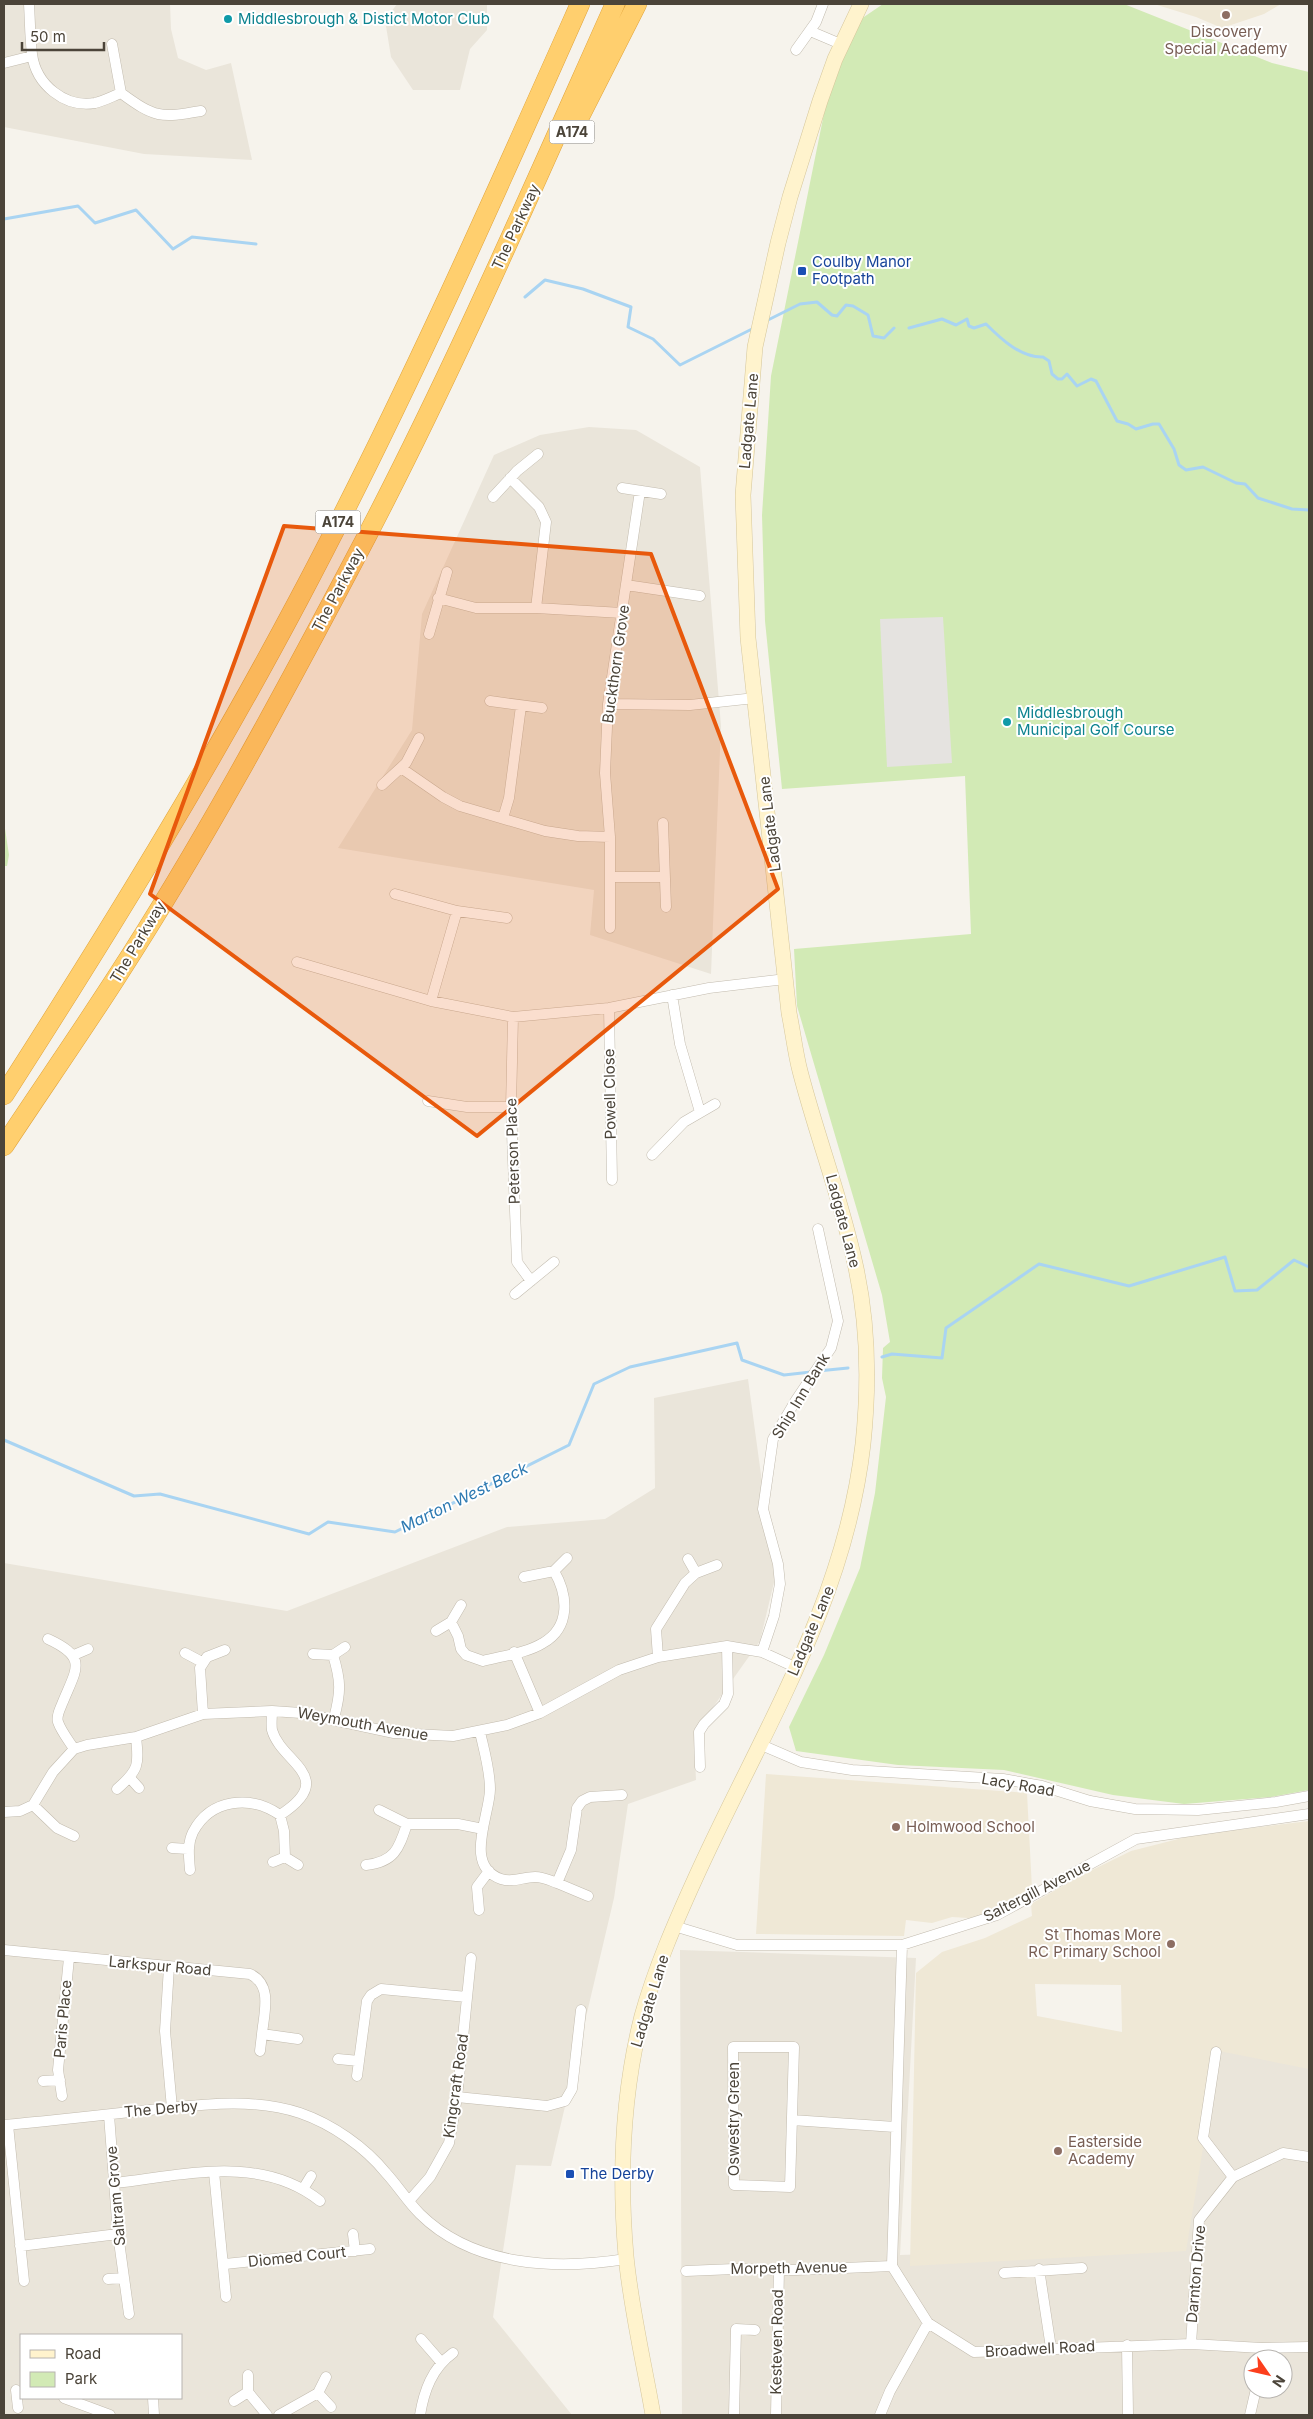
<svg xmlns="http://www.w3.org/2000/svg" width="1313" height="2419" font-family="Inter,sans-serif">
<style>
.residential{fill:#eae5da;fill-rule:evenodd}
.education{fill:#efe8d6;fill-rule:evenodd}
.green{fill:#d2eab5}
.parking{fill:#e5e3e0}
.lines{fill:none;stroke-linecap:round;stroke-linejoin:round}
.stream{stroke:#a9d4f2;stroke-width:3}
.street-casing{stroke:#c2bbae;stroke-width:11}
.secondary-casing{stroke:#d6c79b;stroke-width:16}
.highway-casing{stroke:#e0a43c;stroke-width:20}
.street{stroke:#fff;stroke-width:10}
.secondary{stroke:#fff3cd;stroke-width:15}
.highway{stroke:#ffcf6e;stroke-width:19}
.marked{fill:#e8590c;fill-opacity:0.2;stroke:#e8590c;stroke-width:4;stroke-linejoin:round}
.education-dot{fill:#8d6e63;stroke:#fff;stroke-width:2}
.culture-dot{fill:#0f9aa8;stroke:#fff;stroke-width:2}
.transit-dot{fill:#1a4fb4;stroke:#fff;stroke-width:2}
.labels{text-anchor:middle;stroke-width:4;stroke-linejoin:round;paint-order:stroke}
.shield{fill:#fff;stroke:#817c74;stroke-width:1}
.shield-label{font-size:14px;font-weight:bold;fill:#4b4439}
.culture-label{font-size:15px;fill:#0d838f;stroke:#fff;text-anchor:start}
.education-label{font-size:15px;fill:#785e54;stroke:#fff;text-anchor:start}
.street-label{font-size:15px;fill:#4b4439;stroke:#fff}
.transit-label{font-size:15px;fill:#164399;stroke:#fff;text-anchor:start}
.water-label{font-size:16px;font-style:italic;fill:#2e7ab2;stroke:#fff}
</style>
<rect width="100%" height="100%" fill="#f6f3ec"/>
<path class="residential" d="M 4,4 L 170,4 L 171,29 L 178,58 L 206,70 L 231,63 L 252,160 L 144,154 L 4,127 Z
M 397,4 L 487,4 L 487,30 L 470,49 L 460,90 L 413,90 L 391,57 L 385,20 Z
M 589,427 L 636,430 L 700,467 L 721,726 L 711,974 L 590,935 L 594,890 L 338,848 L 412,730 L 422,614 L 494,455 L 540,435 Z
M 748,1379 L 775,1578 L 760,1641 L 694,1734 L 696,1780 L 628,1804 L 614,1898 L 551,2166 L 516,2165 L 493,2317 L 572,2415 L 4,2415 L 4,1563 L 287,1611 L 507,1527 L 605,1519 L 655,1488 L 654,1398 ZM 21,2335 L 181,2335 L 181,2398 L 21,2398 Z
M 680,1950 L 916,1958 L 900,2255 L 1167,2246 L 1209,2037 L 1309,2053 L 1309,2415 L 682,2415 ZM 1253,2359 L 1283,2359 L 1283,2389 L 1253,2389 Z"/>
<path class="education" d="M 1154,4 L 1281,4 L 1264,14 L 1222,28 L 1196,17 Z
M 766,1774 L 1027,1793 L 1032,1889 L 968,1921 L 968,1918 L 952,1917 L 932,1923 L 906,1920 L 904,1936 L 756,1934 Z
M 1309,1821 L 1309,2069 L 1219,2051 L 1186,2251 L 910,2266 L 916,1973 L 942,1952 L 985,1938 L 1032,1916 L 1031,1904 L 1082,1875 L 1131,1851 L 1194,1835 ZM 1035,1984 L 1121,1985 L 1122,2032 L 1037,2016 Z"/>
<path class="green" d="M 883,4 L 1124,4 L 1272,63 L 1309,72 L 1309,1790 L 1271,1797 L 1184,1804 L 1113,1795 L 1004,1770 L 898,1765 L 796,1751 L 789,1727 L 824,1655 L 860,1568 L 875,1493 L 886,1397 L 882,1378 L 883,1348 L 890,1342 L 882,1295 L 797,1006 L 794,949 L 971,934 L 965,776 L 782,789 L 765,621 L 762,515 L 771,376 L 835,59 L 861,19 Z
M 4,822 L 9,855 L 7,866 L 4,866 Z"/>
<path class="parking" d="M 943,617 L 952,763 L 887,767 L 880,619 Z"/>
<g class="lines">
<path class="stream" d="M 4,219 L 78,206 L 95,223 L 136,210 L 173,249 L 192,237 L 256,244
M 525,297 L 545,280 L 583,289 L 631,307 L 628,327 L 653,339 L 680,365 L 754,328
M 766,321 L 800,304 L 817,302 L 832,315 L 837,316 L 846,305 L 853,306 L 868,315 L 873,336 L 884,338 L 894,328
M 909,328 L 942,319 L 956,325 L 967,319 L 969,326 L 974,328 L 986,324 C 1001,339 1021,358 1043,357 L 1049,361 L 1052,374 L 1058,379 L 1062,379 L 1067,374 L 1077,386 L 1091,379 L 1096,381 L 1117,421 L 1128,424 L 1136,429 L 1153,424 L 1159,424 L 1174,449 L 1179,465 L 1186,470 L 1203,467 L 1236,483 L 1245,484 L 1258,498 L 1292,509 L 1309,510
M 882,1357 L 892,1354 L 942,1358 L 946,1328 L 1039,1264 L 1129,1286 L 1225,1257 L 1235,1291 L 1257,1290 L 1294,1260 L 1309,1267
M 818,1371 L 848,1368
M 4,1440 L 134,1496 L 160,1494 L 309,1534 L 328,1522 L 395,1532 L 569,1445 L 594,1384 L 630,1367 L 737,1343 L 742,1360 L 784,1375 L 811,1372"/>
<g class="street-casing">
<path id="street" d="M 29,4 C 30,20 30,38 32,54 C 36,85 65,108 95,103 C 104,101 113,96 121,93 C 155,118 160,118 201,111
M 810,31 L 843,45
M 112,44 L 121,93
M 796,50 L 816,22 L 823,4
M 4,63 L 32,56
M 510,478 L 539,507 L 546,522 L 536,608
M 622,488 L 661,494
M 493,497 L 517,471 L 538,454
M 626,585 L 700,596
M 438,598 L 476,608 L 536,608 L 622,613
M 429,634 L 447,572
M 490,701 L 542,708
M 608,704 L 690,705 L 755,698
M 401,768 L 443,797 L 460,806 L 545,831 L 578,836 L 610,837
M 382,785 L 406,763 L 419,738
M 503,818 L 509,798 L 521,706
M 663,823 L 666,907
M 610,877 L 665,877
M 395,894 L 457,911 L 507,918
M 610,928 L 610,837 L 605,773 L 608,704 L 640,491
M 297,962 L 431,1001 L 513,1017 L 609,1008 L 709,988 L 786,979
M 672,995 L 680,1044 L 700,1112
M 431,1001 L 457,911
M 609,1008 L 612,1180
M 513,1017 L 511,1107 L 517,1262 L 531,1281
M 428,1101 L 467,1107 L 511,1107
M 652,1155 L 684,1122 L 715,1104
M 515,1294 L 554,1262
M 688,1559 L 696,1573
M 524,1577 L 554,1571 L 567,1558
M 451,1622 L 458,1636 L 461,1649 L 466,1655 L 483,1661 C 502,1656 527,1653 543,1643 C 571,1627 568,1595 554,1571
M 436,1631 L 451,1622 L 461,1605
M 48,1639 C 89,1658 76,1669 62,1704 C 60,1709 56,1716 58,1722 C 61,1731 69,1741 74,1749
M 514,1652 L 540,1713
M 762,1652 L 774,1616 L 780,1584 L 778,1564 L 763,1509 L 773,1439 L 796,1400 L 831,1348 L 838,1321 L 818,1229
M 185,1653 L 202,1662
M 313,1654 L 333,1655 L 345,1647
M 74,1655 L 88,1649
M 333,1655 C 341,1681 341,1692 334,1718
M 658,1657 L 656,1629 L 685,1583 L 696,1573 L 717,1565
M 203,1714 L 200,1668 L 207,1657 L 225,1650
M 480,1732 C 484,1750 490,1770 490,1789 C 490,1815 463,1866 501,1879 C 513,1883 523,1877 535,1877 C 543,1877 549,1880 557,1883 L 571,1850 L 577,1808 L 582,1801 L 590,1797 L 622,1795
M 759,1744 L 801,1762 L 852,1770 L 1003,1779 L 1042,1786 L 1090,1801 L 1135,1809 L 1198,1810 L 1276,1802 L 1309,1796
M 700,1767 L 699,1732 L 704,1724 L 724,1704 L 728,1694 L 727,1646
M 130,1778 L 139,1788
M 117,1789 C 139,1770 139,1765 136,1737
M 33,1805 L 57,1828 L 74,1836
M 379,1810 L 407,1824 L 458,1824 L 483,1829
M 4,1812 L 20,1811 L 33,1805 L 53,1772 L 74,1749 L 87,1745 L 136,1737 L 203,1714 L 272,1711 L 301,1713 L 394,1733 L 453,1736 L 507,1725 L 540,1713 L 619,1670 L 658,1657 L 727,1646 L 762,1652 L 797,1668
M 172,1848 L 188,1849
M 285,1857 L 298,1865
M 273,1862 L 285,1857 L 284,1831 L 280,1815
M 366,1865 C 395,1862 399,1848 407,1824
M 190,1870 C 189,1857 187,1844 193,1832 C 211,1798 251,1795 280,1815 C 339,1777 281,1763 272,1730 C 271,1724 272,1717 272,1711
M 557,1883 L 588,1896
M 479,1910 L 477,1887 L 489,1871
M 674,1926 L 737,1945 L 902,1945 L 997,1915 L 1136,1839 L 1309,1814
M 902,1945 L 892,2266 L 928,2323 L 974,2352 L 1191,2344 L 1262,2348 L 1309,2347
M 4,1950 L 250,1974 C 273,1985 264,2013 262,2034 L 298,2039
M 169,1967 L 165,2031 L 172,2108
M 733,2047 L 794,2047 L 790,2187 L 734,2185 Z
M 260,2051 L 262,2034
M 1216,2052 L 1203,2138 L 1233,2177
M 338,2059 L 359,2061 L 367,2001 L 371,1995 L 381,1989 L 467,1997
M 357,2076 L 359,2061
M 43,2081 L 60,2080
M 62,2096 L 58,2070 L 69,1958
M 457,2097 L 547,2106 L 565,2101 L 572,2089 L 581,2010
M 109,2115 L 118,2234 L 129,2314
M 792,2120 L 895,2127
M 4,2125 C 49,2121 94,2116 139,2111 C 193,2106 248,2096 300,2113 C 332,2124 365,2147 386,2173 C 398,2186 407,2201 420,2214 C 474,2267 556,2270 626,2259
M 8,2125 L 24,2281
M 214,2172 L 226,2297
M 115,2183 C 184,2175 261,2154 320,2201
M 303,2189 L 311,2176
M 409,2201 L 430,2177 L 449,2143 L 457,2097 L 471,1958
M 353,2234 L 355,2251
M 20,2246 L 118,2234
M 225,2264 L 370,2249
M 1039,2269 L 1051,2348
M 686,2271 L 734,2269 L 796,2270 L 892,2266
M 1004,2273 L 1082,2268
M 108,2279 L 124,2278
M 421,2339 L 441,2362
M 1191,2344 L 1199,2220 L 1233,2177 L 1283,2153 L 1309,2157
M 1127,2345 L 1128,2415
M 248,2375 L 248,2392 L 267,2415
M 16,2390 L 18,2408
M 318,2393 L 331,2407
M 64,2398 L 110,2415
M 153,2398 L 154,2415
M 234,2401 L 248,2392
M 279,2415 L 318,2393 L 326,2377
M 420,2415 C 424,2391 432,2368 453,2353
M 734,2415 L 736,2329 L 755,2330
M 776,2415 L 779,2269
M 880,2415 L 890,2391 L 928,2323
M 1250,2415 L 1256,2389"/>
</g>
<g class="secondary-casing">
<path id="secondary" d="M 653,2415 C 644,2363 631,2309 626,2256 C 619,2175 622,2095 642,2016 C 655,1969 675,1923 695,1879 C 760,1735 845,1604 863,1444 C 869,1387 868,1324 856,1268 C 842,1201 817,1137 800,1071 C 795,1052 793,1032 789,1013 L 748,638 L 743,495 L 755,347 L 778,243 L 790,197 L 820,101 L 835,59 L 861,4"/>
</g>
<g class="highway-casing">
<path id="highway" d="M 573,130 L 637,4
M 4,1095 C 108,933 209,769 299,599 C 402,405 491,204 580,4
M 4,1146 C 41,1090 80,1034 116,978 C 201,847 276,708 349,570 C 447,386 530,194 615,4"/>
</g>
<use href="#street" class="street"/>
<use href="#secondary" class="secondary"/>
<use href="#highway" class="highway"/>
</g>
<path class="marked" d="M 284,526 L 651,554 L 778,889 L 477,1136 L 150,894 Z"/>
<g class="education-dot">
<circle cx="1226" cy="15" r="5"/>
<circle cx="896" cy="1827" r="5"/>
<circle cx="1171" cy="1944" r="5"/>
<circle cx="1058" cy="2151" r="5"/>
</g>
<g class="culture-dot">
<circle cx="228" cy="19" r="5"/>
<circle cx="1007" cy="722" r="5"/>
</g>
<g class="transit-dot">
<rect x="797" y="266" width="10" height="10" rx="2.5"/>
<rect x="565" y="2169" width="10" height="10" rx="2.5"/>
</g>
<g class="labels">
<g class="shield">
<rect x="549.5" y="120.5" width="45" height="23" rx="4"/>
<rect x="315.5" y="510.5" width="45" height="23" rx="4"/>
</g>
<g class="shield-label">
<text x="572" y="137">A174</text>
<text x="338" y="527">A174</text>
</g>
<g class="culture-label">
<text x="238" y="24">Middlesbrough &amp; Distict Motor Club</text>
<text x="1017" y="718">Middlesbrough<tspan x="1017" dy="17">Municipal Golf Course</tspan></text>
</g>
<g class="education-label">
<text x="1226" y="37" text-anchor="middle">Discovery<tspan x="1226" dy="17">Special Academy</tspan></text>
<text x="906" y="1832">Holmwood School</text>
<text x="1161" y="1940" text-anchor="end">St Thomas More<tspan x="1161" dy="17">RC Primary School</tspan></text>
<text x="1068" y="2147">Easterside<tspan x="1068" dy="17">Academy</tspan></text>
</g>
<g class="street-label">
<text transform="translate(516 227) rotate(-65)" y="5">The Parkway</text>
<text transform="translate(749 421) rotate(-85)" y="5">Ladgate Lane</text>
<text transform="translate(338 590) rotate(-62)" y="5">The Parkway</text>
<text transform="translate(616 664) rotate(-82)" y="5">Buckthorn Grove</text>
<text transform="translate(770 824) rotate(-97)" y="5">Ladgate Lane</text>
<text transform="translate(138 942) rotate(-59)" y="5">The Parkway</text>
<text transform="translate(610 1094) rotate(-91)" y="5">Powell Close</text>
<text transform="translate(513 1151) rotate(-92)" y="5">Peterson Place</text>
<text transform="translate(843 1221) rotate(75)" y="5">Ladgate Lane</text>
<text transform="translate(801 1396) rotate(-59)" y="5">Ship Inn Bank</text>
<text transform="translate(811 1631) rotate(-67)" y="5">Ladgate Lane</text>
<text transform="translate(363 1724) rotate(10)" y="5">Weymouth Avenue</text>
<text transform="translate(1018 1785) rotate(10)" y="5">Lacy Road</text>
<text transform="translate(1037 1891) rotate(-27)" y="5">Saltergill Avenue</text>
<text transform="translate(160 1966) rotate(5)" y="5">Larkspur Road</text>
<text transform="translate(650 2001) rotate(-73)" y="5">Ladgate Lane</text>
<text transform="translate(63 2019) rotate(-85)" y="5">Paris Place</text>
<text transform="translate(456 2086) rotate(-82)" y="5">Kingcraft Road</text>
<text transform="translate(161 2109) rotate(-5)" y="5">The Derby</text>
<text transform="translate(734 2119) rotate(-90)" y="5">Oswestry Green</text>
<text transform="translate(116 2196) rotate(-95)" y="5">Saltram Grove</text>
<text transform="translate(297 2257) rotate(-6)" y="5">Diomed Court</text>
<text transform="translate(789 2268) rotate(-1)" y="5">Morpeth Avenue</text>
<text transform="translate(1196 2274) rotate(-85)" y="5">Darnton Drive</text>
<text transform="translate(777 2342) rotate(-89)" y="5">Kesteven Road</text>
<text transform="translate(1040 2349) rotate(-3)" y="5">Broadwell Road</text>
</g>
<g class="transit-label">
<text x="812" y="267">Coulby Manor<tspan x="812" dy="17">Footpath</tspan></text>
<text x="580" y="2179">The Derby</text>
</g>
<g class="water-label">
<text transform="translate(464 1497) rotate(-26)" y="6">Marton West Beck</text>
</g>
</g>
<rect width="1313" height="2419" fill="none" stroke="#4b4439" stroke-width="10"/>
<rect x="20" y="2334" width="162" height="65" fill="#ffffff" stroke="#b7b4b0"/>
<rect x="30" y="2350" width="25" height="8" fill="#fff3cd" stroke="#b7b4b0"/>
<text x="65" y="2359" font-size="15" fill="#4b4439">Road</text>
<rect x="30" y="2372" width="25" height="15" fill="#d2eab5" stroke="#b7b4b0"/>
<text x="65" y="2384" font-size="15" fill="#4b4439">Park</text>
<g transform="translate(1268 2374) rotate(124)"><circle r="24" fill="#ffffff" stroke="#b7b4b0"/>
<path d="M0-4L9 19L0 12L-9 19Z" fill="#fc3f1d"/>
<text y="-8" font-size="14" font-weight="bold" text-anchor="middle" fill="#4b4439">N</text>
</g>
<path d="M22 42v8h82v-8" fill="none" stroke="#4b4439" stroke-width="2.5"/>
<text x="30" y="42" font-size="15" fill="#4b4439" stroke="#ffffff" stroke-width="4" paint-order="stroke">50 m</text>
</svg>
